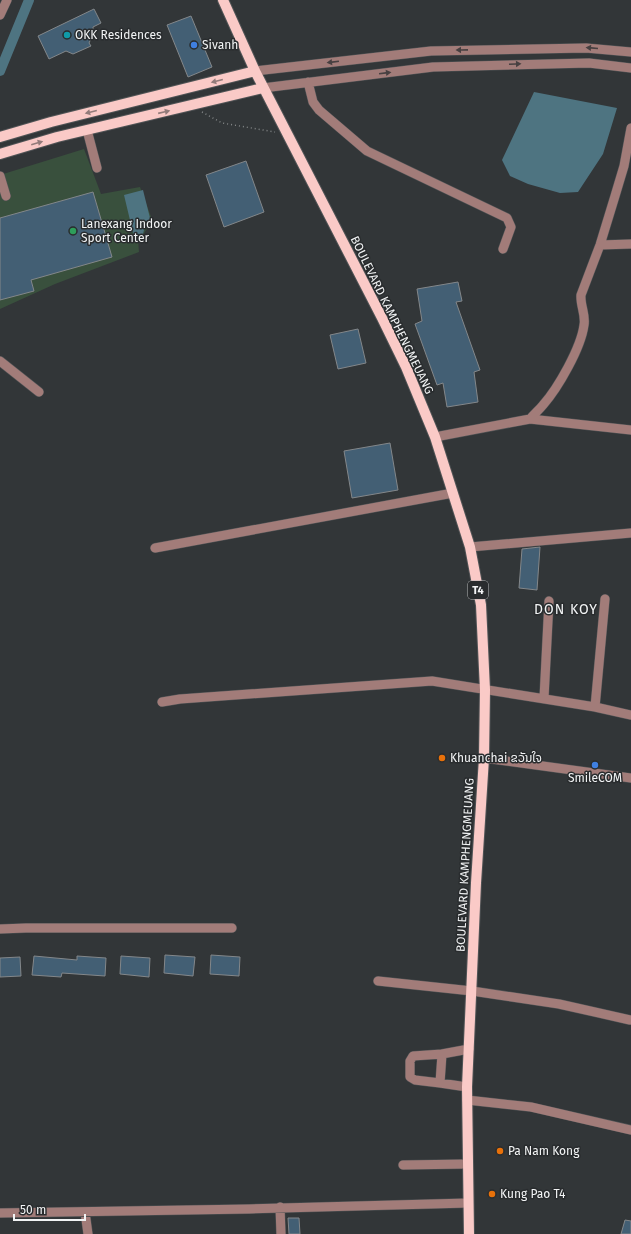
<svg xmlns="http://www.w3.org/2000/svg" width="631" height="1234" font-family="'Fira Sans','Noto Sans Lao',sans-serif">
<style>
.green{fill:#39503d}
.water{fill:#4e7481}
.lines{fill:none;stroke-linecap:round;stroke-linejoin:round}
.canal{stroke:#4e7481;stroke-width:10}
.building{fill:#435f74;stroke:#83878a}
.minor-casing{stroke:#515456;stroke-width:10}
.major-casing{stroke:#515456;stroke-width:12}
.path{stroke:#858889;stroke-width:1.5;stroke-dasharray:1 3;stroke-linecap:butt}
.minor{stroke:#a27c79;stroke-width:9}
.major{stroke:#facac7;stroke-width:10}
.oneway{fill:#474041}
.oneway2{fill:#927b7a}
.culture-dot{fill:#0f9aa8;stroke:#292c2e;stroke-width:1.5}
.shop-dot{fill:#3f7fe0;stroke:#292c2e;stroke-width:1.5}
.leisure-dot{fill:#2e9e5b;stroke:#292c2e;stroke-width:1.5}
.food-dot{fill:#e8710a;stroke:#292c2e;stroke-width:1.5}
.labels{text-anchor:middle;stroke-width:3;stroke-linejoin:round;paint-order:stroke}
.shield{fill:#292c2e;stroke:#b6b8b9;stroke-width:1}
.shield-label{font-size:11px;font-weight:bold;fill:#f2f4f5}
.poi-label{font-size:12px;fill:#f2f4f5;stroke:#292c2e;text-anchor:start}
.street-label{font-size:12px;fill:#f2f4f5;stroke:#292c2e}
.quarter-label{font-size:14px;letter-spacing:1px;fill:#f2f4f5;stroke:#292c2e}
</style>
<rect width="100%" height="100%" fill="#323638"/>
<path class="green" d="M 84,149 L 101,194 L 140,187 L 153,222 C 145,228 146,234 138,240 L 139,252 L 55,284 L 0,309 L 0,175 Z"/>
<path class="water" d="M 534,92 L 617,108 L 603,154 L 578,192 L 560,193 L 528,184 L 510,176 L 502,160 Z
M 143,190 L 151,222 L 145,226 L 143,234 L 134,237 L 124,195 Z"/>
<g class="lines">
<path class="canal" d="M 0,71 L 29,0"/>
</g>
<path class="building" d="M 94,9 L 101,23 L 93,27 L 93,34 L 89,43 L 91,46 L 73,54 L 66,51 L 49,59 L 38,36 Z
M 191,16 L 212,67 L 188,77 L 167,25 Z
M 246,161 L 264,212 L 224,227 L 206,175 Z
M 93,192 L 112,257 L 31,280 L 34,291 L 0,300 L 0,218 Z
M 458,282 L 462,301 L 456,302 L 480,370 L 474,372 L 478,402 L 447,407 L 443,383 L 437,385 L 415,324 L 422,321 L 417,289 Z
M 358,329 L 366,363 L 338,369 L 330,335 Z
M 390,443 L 398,490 L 352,498 L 344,451 Z
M 540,547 L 537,590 L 519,588 L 522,549 Z
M 165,955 L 195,957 L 193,976 L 164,973 Z
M 211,955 L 240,957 L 239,976 L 210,974 Z
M 34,956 L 77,960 L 77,956 L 106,958 L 105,976 L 62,973 L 61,977 L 32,975 Z
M 121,956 L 150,958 L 149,977 L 120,974 Z
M 20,957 L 21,976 L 0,977 L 0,958 Z
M 288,1218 L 299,1218 L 300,1234 L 289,1234 Z
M 625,1220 L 631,1221 L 631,1234 L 621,1234 Z"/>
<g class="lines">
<g class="minor-casing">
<path id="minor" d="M 0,15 L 7,0
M 255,71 L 431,51 L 586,48 L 631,52
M 308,82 L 313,102 L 319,110 L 367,151 L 507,218 L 511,227 L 503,249
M 263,88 L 433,67 L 589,63 L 631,68
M 87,130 L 97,168
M 0,176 L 6,196
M 600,245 L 631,244
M 0,361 L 39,392
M 530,419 C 534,414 539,410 543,405 C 558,388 581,348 584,325 C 586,315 580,305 581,295 L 600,245 L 615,196 L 624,166 L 631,128
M 435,437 L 530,419 L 631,430
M 470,547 L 631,533
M 155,548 L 453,493
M 544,698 L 549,601
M 162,702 L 180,699 L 432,681 L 595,707 L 631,715
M 595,707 L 605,599
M 484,758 L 631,778
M 0,929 L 26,928 L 232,928
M 378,981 L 472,991 L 559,1004 L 630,1020
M 440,1083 L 415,1080 L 410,1077 L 410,1061 L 413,1056 L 442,1054
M 467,1087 L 440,1083 L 442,1054 L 469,1049
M 467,1100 L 531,1107 L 631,1130
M 403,1165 L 467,1164
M 280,1207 L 281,1234
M 85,1212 L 88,1234
M 0,1213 L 249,1209 L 468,1203"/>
</g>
<g class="major-casing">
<path id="major" d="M 223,0 L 255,71 L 382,318 L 406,367 L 435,437 L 470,547 L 481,605 L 485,690 L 484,758 L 476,883 L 467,1087 L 469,1234
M 0,137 L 51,122 L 255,71
M 0,154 L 57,137 L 263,88"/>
</g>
<path class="path" d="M 202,112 L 222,123 L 275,132"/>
<use href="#minor" class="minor"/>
<use href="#major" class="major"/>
</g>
<defs><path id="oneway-solid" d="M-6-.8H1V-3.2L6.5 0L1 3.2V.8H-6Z"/></defs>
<g class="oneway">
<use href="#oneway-solid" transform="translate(592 48) rotate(-175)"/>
<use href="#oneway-solid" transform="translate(462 50) rotate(179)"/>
<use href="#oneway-solid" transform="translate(333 62) rotate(173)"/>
<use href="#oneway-solid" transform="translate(515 64) rotate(-2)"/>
<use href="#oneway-solid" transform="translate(385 73) rotate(-7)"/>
</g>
<g class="oneway2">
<use href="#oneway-solid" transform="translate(217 81) rotate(166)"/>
<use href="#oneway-solid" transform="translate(91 112) rotate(166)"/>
<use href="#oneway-solid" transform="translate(164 112) rotate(-13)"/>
<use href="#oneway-solid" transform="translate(37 143) rotate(-16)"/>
</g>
<circle class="culture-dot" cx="67" cy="35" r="4"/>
<g class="shop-dot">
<circle cx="194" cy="45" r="4"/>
<circle cx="595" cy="765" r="4"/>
</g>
<circle class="leisure-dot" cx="73" cy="231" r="4"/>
<g class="food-dot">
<circle cx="442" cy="758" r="4"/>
<circle cx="500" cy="1151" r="4"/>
<circle cx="492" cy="1194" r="4"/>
</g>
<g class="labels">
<rect class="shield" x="468" y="581" width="20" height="18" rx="3"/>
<g class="shield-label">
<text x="478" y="594">T4</text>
</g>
<g class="poi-label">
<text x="75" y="39">OKK Residences</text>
<text x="202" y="49">Sivanh</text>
<text x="81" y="228">Lanexang Indoor<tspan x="81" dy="14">Sport Center</tspan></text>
<text x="450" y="762">Khuanchai ຂວັນໃຈ</text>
<text x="595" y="782" text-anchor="middle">SmileCOM</text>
<text x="508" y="1155">Pa Nam Kong</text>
<text x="500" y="1198">Kung Pao T4</text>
</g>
<g class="street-label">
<text transform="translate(392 315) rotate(64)" y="4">BOULEVARD KAMPHENGMEUANG</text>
<text transform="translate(465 865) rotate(-87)" y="4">BOULEVARD KAMPHENGMEUANG</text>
</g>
<g class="quarter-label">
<text x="566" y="614">DON KOY</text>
</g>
</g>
<path d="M14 1214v6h71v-6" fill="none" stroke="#f2f4f5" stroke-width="2"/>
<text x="20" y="1214" font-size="12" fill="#f2f4f5" stroke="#292c2e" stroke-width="3" paint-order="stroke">50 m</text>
</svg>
